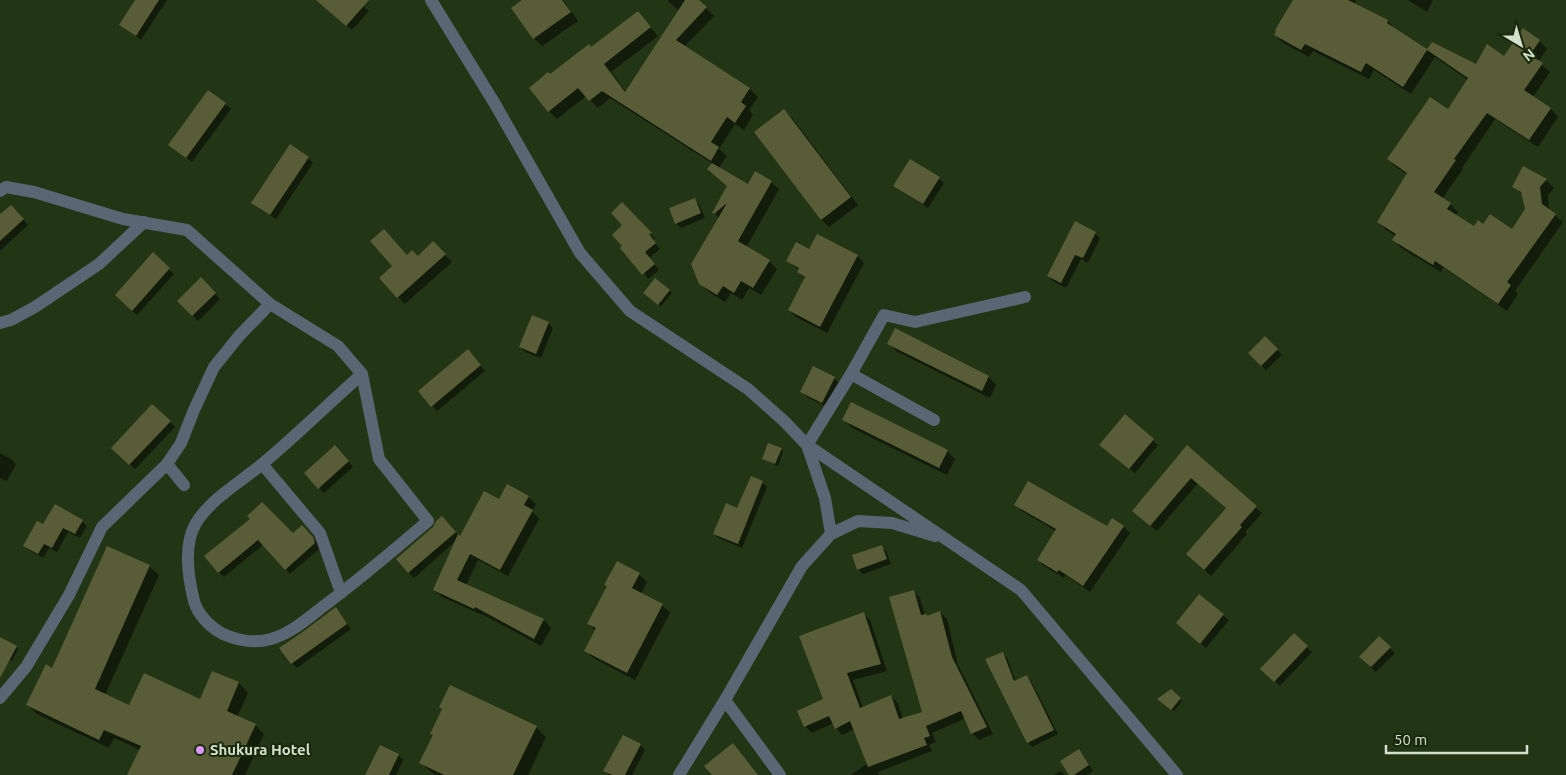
<svg xmlns="http://www.w3.org/2000/svg" width="1566" height="775" font-family="Ubuntu,sans-serif">
<style>
.shadow{fill:#0007}
.building{fill:#595d37}
.lines{fill:none;stroke-linecap:round;stroke-linejoin:round}
.minor{stroke:#5b6674;stroke-width:12}
.poi-dot{fill:#d99af7;stroke:#182a0b;stroke-width:2}
.labels{text-anchor:middle;stroke-width:4;stroke-linejoin:round;paint-order:stroke}
.poi-label{font-size:15px;font-weight:bold;fill:#d4e1cd;stroke:#182a0b;text-anchor:start}
</style>
<rect width="100%" height="100%" fill="#223515"/>
<path class="shadow" d="M 137,0 L 167,0 L 141,40 L 121,25 Z
M 317,0 L 356,0 L 369,11 L 352,30 Z
M 524,0 L 563,0 L 578,21 L 542,46 L 534,38 L 513,8 Z
M 667,0 L 697,0 L 714,16 L 684,47 L 750,89 L 758,97 L 749,110 L 753,115 L 744,130 L 735,124 L 719,149 L 727,156 L 719,168 L 748,185 L 771,182 L 779,189 L 746,248 L 769,261 L 777,269 L 761,295 L 749,288 L 742,300 L 731,293 L 725,302 L 709,292 L 700,284 L 719,218 L 714,213 L 729,187 L 713,164 L 610,98 L 598,108 L 586,96 L 557,119 L 549,111 L 550,76 L 591,49 L 638,13 L 658,36 L 611,72 L 626,92 L 679,11 Z
M 1294,0 L 1356,0 L 1354,4 L 1388,21 L 1395,29 L 1428,51 L 1432,44 L 1476,66 L 1504,57 L 1539,41 L 1547,49 L 1538,62 L 1550,72 L 1533,97 L 1551,109 L 1558,117 L 1538,147 L 1495,119 L 1462,168 L 1463,169 L 1442,199 L 1450,204 L 1458,212 L 1455,216 L 1475,227 L 1484,225 L 1513,230 L 1526,209 L 1523,195 L 1513,186 L 1523,168 L 1546,180 L 1554,188 L 1548,195 L 1549,210 L 1563,222 L 1515,291 L 1518,294 L 1507,311 L 1443,267 L 1441,272 L 1401,248 L 1394,240 L 1396,236 L 1386,230 L 1379,222 L 1408,175 L 1396,167 L 1388,159 L 1448,111 L 1468,80 L 1435,57 L 1411,94 L 1374,70 L 1369,79 L 1313,51 L 1309,57 L 1283,43 L 1275,35 Z
M 1408,0 L 1433,0 L 1427,12 Z
M 208,91 L 231,109 L 192,162 L 170,145 Z
M 784,111 L 792,118 L 858,205 L 829,227 L 822,220 Z
M 308,158 L 313,163 L 276,219 L 258,208 L 253,203 Z
M 939,178 L 944,183 L 928,208 L 900,190 L 895,185 Z
M 694,199 L 699,204 L 705,218 L 681,228 L 676,223 Z
M 622,204 L 655,239 L 653,240 L 660,249 L 649,258 L 659,270 L 648,279 L 624,246 Z
M 11,206 L 28,225 L 0,251 L 0,216 Z
M 1095,233 L 1100,238 L 1088,263 L 1081,259 L 1066,288 L 1053,281 L 1048,276 Z
M 817,236 L 857,256 L 864,263 L 827,333 L 796,317 L 789,310 L 805,279 L 798,272 L 799,270 L 788,261 L 809,251 Z
M 433,243 L 452,262 L 405,304 L 381,279 L 408,256 L 418,258 Z
M 153,254 L 174,274 L 137,315 L 121,300 Z
M 201,279 L 220,299 L 198,321 L 179,301 Z
M 656,279 L 672,293 L 661,306 L 646,295 Z
M 548,323 L 553,328 L 541,358 L 525,352 L 520,347 Z
M 895,330 L 989,377 L 996,385 L 990,398 L 896,351 L 888,343 Z
M 1265,338 L 1282,355 L 1266,370 L 1249,353 Z
M 473,356 L 485,371 L 437,411 L 419,391 Z
M 834,378 L 839,383 L 827,407 L 807,397 L 802,392 Z
M 1125,416 L 1158,445 L 1135,473 L 1106,449 Z
M 844,420 L 947,451 L 955,459 L 947,475 L 852,428 Z
M 170,422 L 175,427 L 135,469 L 113,448 Z
M 1187,447 L 1262,513 L 1245,532 L 1247,534 L 1211,576 L 1194,561 L 1227,509 L 1198,483 L 1157,531 L 1140,517 Z
M 781,449 L 783,452 L 778,466 L 763,459 Z
M 340,451 L 353,467 L 324,493 L 319,488 Z
M 0,453 L 11,459 L 16,464 L 7,481 L 0,478 Z
M 762,482 L 767,487 L 742,548 L 719,538 L 714,534 Z
M 528,497 L 536,504 L 532,511 L 539,519 L 508,576 L 478,560 L 466,585 L 544,620 L 551,628 L 541,646 L 482,614 L 482,615 L 442,597 L 435,590 L 458,539 L 414,578 L 397,559 L 447,522 L 460,538 L 499,500 Z
M 1016,505 L 1107,528 L 1124,527 L 1130,533 L 1090,592 L 1065,575 L 1064,578 L 1044,566 L 1038,560 L 1056,531 L 1022,511 Z
M 252,519 L 293,535 L 307,531 L 318,544 L 319,549 L 290,574 L 264,544 L 224,577 L 219,572 Z
M 82,521 L 87,526 L 80,538 L 68,532 L 57,552 L 49,548 L 43,558 L 29,550 L 24,545 L 44,526 Z
M 881,546 L 886,551 L 891,564 L 863,574 L 858,569 Z
M 149,566 L 159,575 L 105,695 L 130,707 L 200,700 L 212,672 L 239,683 L 248,693 L 237,717 L 255,725 L 264,734 L 245,775 L 129,775 L 140,750 L 114,738 L 109,748 L 37,714 L 27,704 L 53,669 Z
M 639,574 L 647,582 L 641,594 L 662,605 L 670,613 L 635,680 L 593,658 L 585,650 L 596,631 L 588,623 L 608,587 L 606,585 Z
M 914,591 L 920,598 L 925,615 L 928,617 L 940,612 L 947,619 L 958,665 L 993,734 L 979,740 L 972,733 L 966,718 L 932,733 L 936,742 L 929,745 L 932,751 L 878,772 L 880,775 L 851,775 L 868,763 L 854,729 L 842,735 L 836,728 L 834,723 L 812,733 L 805,726 L 825,700 L 864,614 L 870,620 L 887,671 L 853,680 L 863,708 L 891,697 L 898,703 L 903,719 L 924,712 Z
M 1199,596 L 1229,620 L 1206,648 L 1182,628 Z
M 336,609 L 351,629 L 297,668 L 292,663 Z
M 1294,635 L 1312,652 L 1280,686 L 1262,669 Z
M 1379,638 L 1395,653 L 1376,672 L 1361,657 Z
M 16,647 L 18,649 L 12,661 L 0,655 L 0,650 Z
M 1002,654 L 1007,658 L 1016,682 L 1027,676 L 1031,681 L 1058,734 L 1032,747 L 1028,742 Z
M 1180,698 L 1182,701 L 1174,711 L 1160,701 Z
M 536,727 L 546,737 L 528,775 L 435,775 L 421,763 L 434,736 L 432,734 Z
M 640,745 L 645,750 L 632,775 L 609,775 L 605,771 Z
M 398,755 L 403,760 L 396,775 L 368,775 Z
M 1083,756 L 1093,771 L 1087,775 L 1070,775 Z
M 1060,771 L 1065,775 L 1054,775 Z"/>
<path class="building" d="M 135,0 L 159,0 L 136,36 L 119,25 Z
M 316,0 L 369,0 L 346,26 Z
M 522,0 L 562,0 L 571,12 L 533,39 L 511,8 Z
M 685,0 L 699,0 L 707,7 L 676,40 L 750,88 L 741,102 L 746,106 L 735,123 L 727,117 L 711,142 L 719,147 L 711,161 L 602,91 L 589,101 L 578,88 L 548,112 L 529,88 L 548,72 L 550,74 L 589,44 L 591,47 L 638,11 L 651,27 L 604,64 L 625,92 Z
M 1293,0 L 1348,0 L 1388,20 L 1387,23 L 1427,49 L 1432,42 L 1476,64 L 1487,44 L 1504,56 L 1523,28 L 1540,40 L 1530,55 L 1543,63 L 1524,90 L 1551,108 L 1529,140 L 1487,113 L 1454,159 L 1456,160 L 1434,192 L 1451,203 L 1447,209 L 1474,226 L 1478,220 L 1483,224 L 1490,214 L 1512,229 L 1525,209 L 1521,192 L 1512,187 L 1523,166 L 1547,179 L 1540,187 L 1542,204 L 1556,214 L 1507,282 L 1511,285 L 1498,304 L 1435,261 L 1433,265 L 1392,240 L 1396,234 L 1377,222 L 1407,173 L 1387,159 L 1430,97 L 1448,109 L 1468,78 L 1427,50 L 1403,87 L 1366,63 L 1361,72 L 1305,44 L 1301,50 L 1274,35 L 1276,31 L 1275,30 Z
M 208,90 L 226,103 L 186,158 L 168,145 Z
M 784,109 L 851,197 L 821,220 L 754,132 Z
M 290,144 L 309,157 L 270,215 L 251,203 Z
M 910,159 L 940,177 L 923,204 L 893,186 Z
M 712,163 L 748,184 L 755,171 L 772,181 L 738,241 L 770,260 L 753,288 L 741,281 L 734,293 L 723,286 L 717,295 L 699,284 L 691,264 L 727,203 L 714,214 L 712,213 L 727,186 L 707,169 Z
M 695,198 L 701,213 L 675,224 L 669,208 Z
M 622,202 L 652,233 L 649,234 L 656,243 L 645,252 L 655,264 L 642,275 L 620,248 L 622,246 L 612,235 L 622,225 L 611,213 Z
M 11,205 L 24,219 L 0,241 L 0,214 Z
M 1075,221 L 1096,232 L 1083,258 L 1075,255 L 1061,283 L 1047,276 Z
M 384,229 L 407,255 L 412,250 L 418,256 L 433,241 L 446,254 L 397,298 L 379,278 L 392,266 L 370,241 Z
M 817,234 L 858,255 L 820,327 L 788,310 L 805,277 L 797,272 L 799,268 L 786,261 L 796,242 L 809,249 Z
M 153,252 L 170,268 L 132,311 L 115,295 Z
M 201,277 L 216,293 L 192,316 L 177,301 Z
M 655,278 L 670,290 L 658,305 L 643,293 Z
M 532,315 L 549,322 L 536,354 L 519,347 Z
M 895,328 L 989,376 L 982,391 L 887,344 Z
M 1265,336 L 1278,349 L 1261,366 L 1248,353 Z
M 468,349 L 481,365 L 431,407 L 418,391 Z
M 813,366 L 835,377 L 822,403 L 800,392 Z
M 851,402 L 948,450 L 939,468 L 842,420 Z
M 152,404 L 171,421 L 129,465 L 111,448 Z
M 1125,414 L 1154,439 L 1129,469 L 1099,445 Z
M 768,443 L 782,448 L 775,464 L 762,459 Z
M 335,445 L 349,461 L 318,489 L 304,473 Z
M 1187,445 L 1257,506 L 1240,525 L 1242,527 L 1204,570 L 1186,554 L 1226,508 L 1191,478 L 1150,526 L 1132,511 Z
M 751,476 L 763,481 L 738,544 L 713,534 L 726,503 L 737,508 Z
M 1028,481 L 1107,526 L 1112,518 L 1124,526 L 1083,586 L 1059,570 L 1057,572 L 1037,560 L 1056,529 L 1014,505 Z
M 507,484 L 529,496 L 524,505 L 533,510 L 500,570 L 470,554 L 457,580 L 544,619 L 534,639 L 475,607 L 474,609 L 433,590 L 458,534 L 460,536 L 484,491 L 499,499 Z
M 262,502 L 293,533 L 302,525 L 313,537 L 315,543 L 285,570 L 258,540 L 218,573 L 204,556 L 250,519 L 247,516 Z
M 55,504 L 83,520 L 75,534 L 63,528 L 52,548 L 44,544 L 38,554 L 23,546 L 37,521 L 43,524 Z
M 442,516 L 456,532 L 408,573 L 396,559 L 433,527 L 436,521 Z
M 882,545 L 887,559 L 857,570 L 852,555 Z
M 107,546 L 150,565 L 95,689 L 129,705 L 144,673 L 200,699 L 212,671 L 239,682 L 227,711 L 256,724 L 232,775 L 127,775 L 141,746 L 104,730 L 99,740 L 26,705 L 46,664 L 52,668 Z
M 617,561 L 640,573 L 632,588 L 663,604 L 627,673 L 584,651 L 596,628 L 587,624 L 607,586 L 604,585 Z
M 914,590 L 921,615 L 927,614 L 927,616 L 940,611 L 952,657 L 987,727 L 971,734 L 961,711 L 926,726 L 930,736 L 924,738 L 927,745 L 868,767 L 850,721 L 835,729 L 829,716 L 804,727 L 797,711 L 823,699 L 799,636 L 864,612 L 881,664 L 847,673 L 860,708 L 891,695 L 899,719 L 922,712 L 889,597 Z
M 1199,594 L 1224,614 L 1200,644 L 1176,623 Z
M 336,607 L 347,624 L 291,664 L 279,648 L 304,631 Z
M 1294,633 L 1308,646 L 1274,682 L 1260,669 Z
M 1379,636 L 1391,647 L 1371,667 L 1359,657 Z
M 0,637 L 17,646 L 0,678 Z
M 1003,652 L 1014,681 L 1027,675 L 1054,730 L 1027,743 L 985,659 Z
M 450,685 L 537,726 L 513,775 L 444,775 L 419,763 L 433,735 L 430,734 L 442,709 L 439,707 Z
M 1171,689 L 1181,698 L 1171,710 L 1157,699 Z
M 623,735 L 641,744 L 625,775 L 612,775 L 603,771 Z
M 733,743 L 758,775 L 712,775 L 704,766 Z
M 380,745 L 399,754 L 389,775 L 365,775 Z
M 1079,749 L 1089,765 L 1074,775 L 1069,775 L 1060,761 Z"/>
<g class="lines">
<path class="minor" d="M 431,0 L 495,104 L 580,253 L 630,311 L 748,389 L 784,421 L 807,445 L 1021,590 L 1177,775
M 0,191 L 6,187 L 34,192 L 123,219 L 187,230 L 270,304 L 338,346 L 362,374 L 379,459 L 428,521 C 394,550 360,579 325,605 C 308,618 292,633 271,639 C 254,644 239,641 223,634 C 210,627 198,615 194,601 C 188,577 183,545 196,523 C 211,499 239,483 261,465 C 296,436 328,404 362,374
M 0,323 L 11,320 L 35,307 L 99,264 L 144,222
M 851,374 L 934,420
M 167,464 L 184,485
M 262,464 L 320,533 L 341,593
M 831,534 L 825,498 L 807,445 L 851,374 L 884,315 L 915,322 L 1025,297
M 0,698 L 26,667 L 69,595 L 102,527 L 167,464 L 181,443 L 194,410 L 214,367 L 239,336 L 270,304
M 725,700 L 780,775
M 679,775 L 725,700 L 802,566 L 831,534 L 858,521 L 892,523 L 935,536"/>
</g>
<circle class="poi-dot" cx="200" cy="750" r="5"/>
<g class="labels">
<g class="poi-label">
<text x="210" y="755">Shukura Hotel</text>
</g>
</g>
<g transform="translate(1521 45) rotate(142)" stroke="#182a0b" stroke-width="4" paint-order="stroke">
<path d="M0-4L9 19L0 12L-9 19Z" fill="#d4e1cd"/>
<text y="-8" font-size="14" font-weight="bold" text-anchor="middle" fill="#d4e1cd">N</text>
</g>
<path d="M1386 745v8h141v-8" fill="none" stroke="#d4e1cd" stroke-width="2.5"/>
<text x="1394" y="745" font-size="15" fill="#d4e1cd" stroke="#182a0b" stroke-width="4" paint-order="stroke">50 m</text>
</svg>
